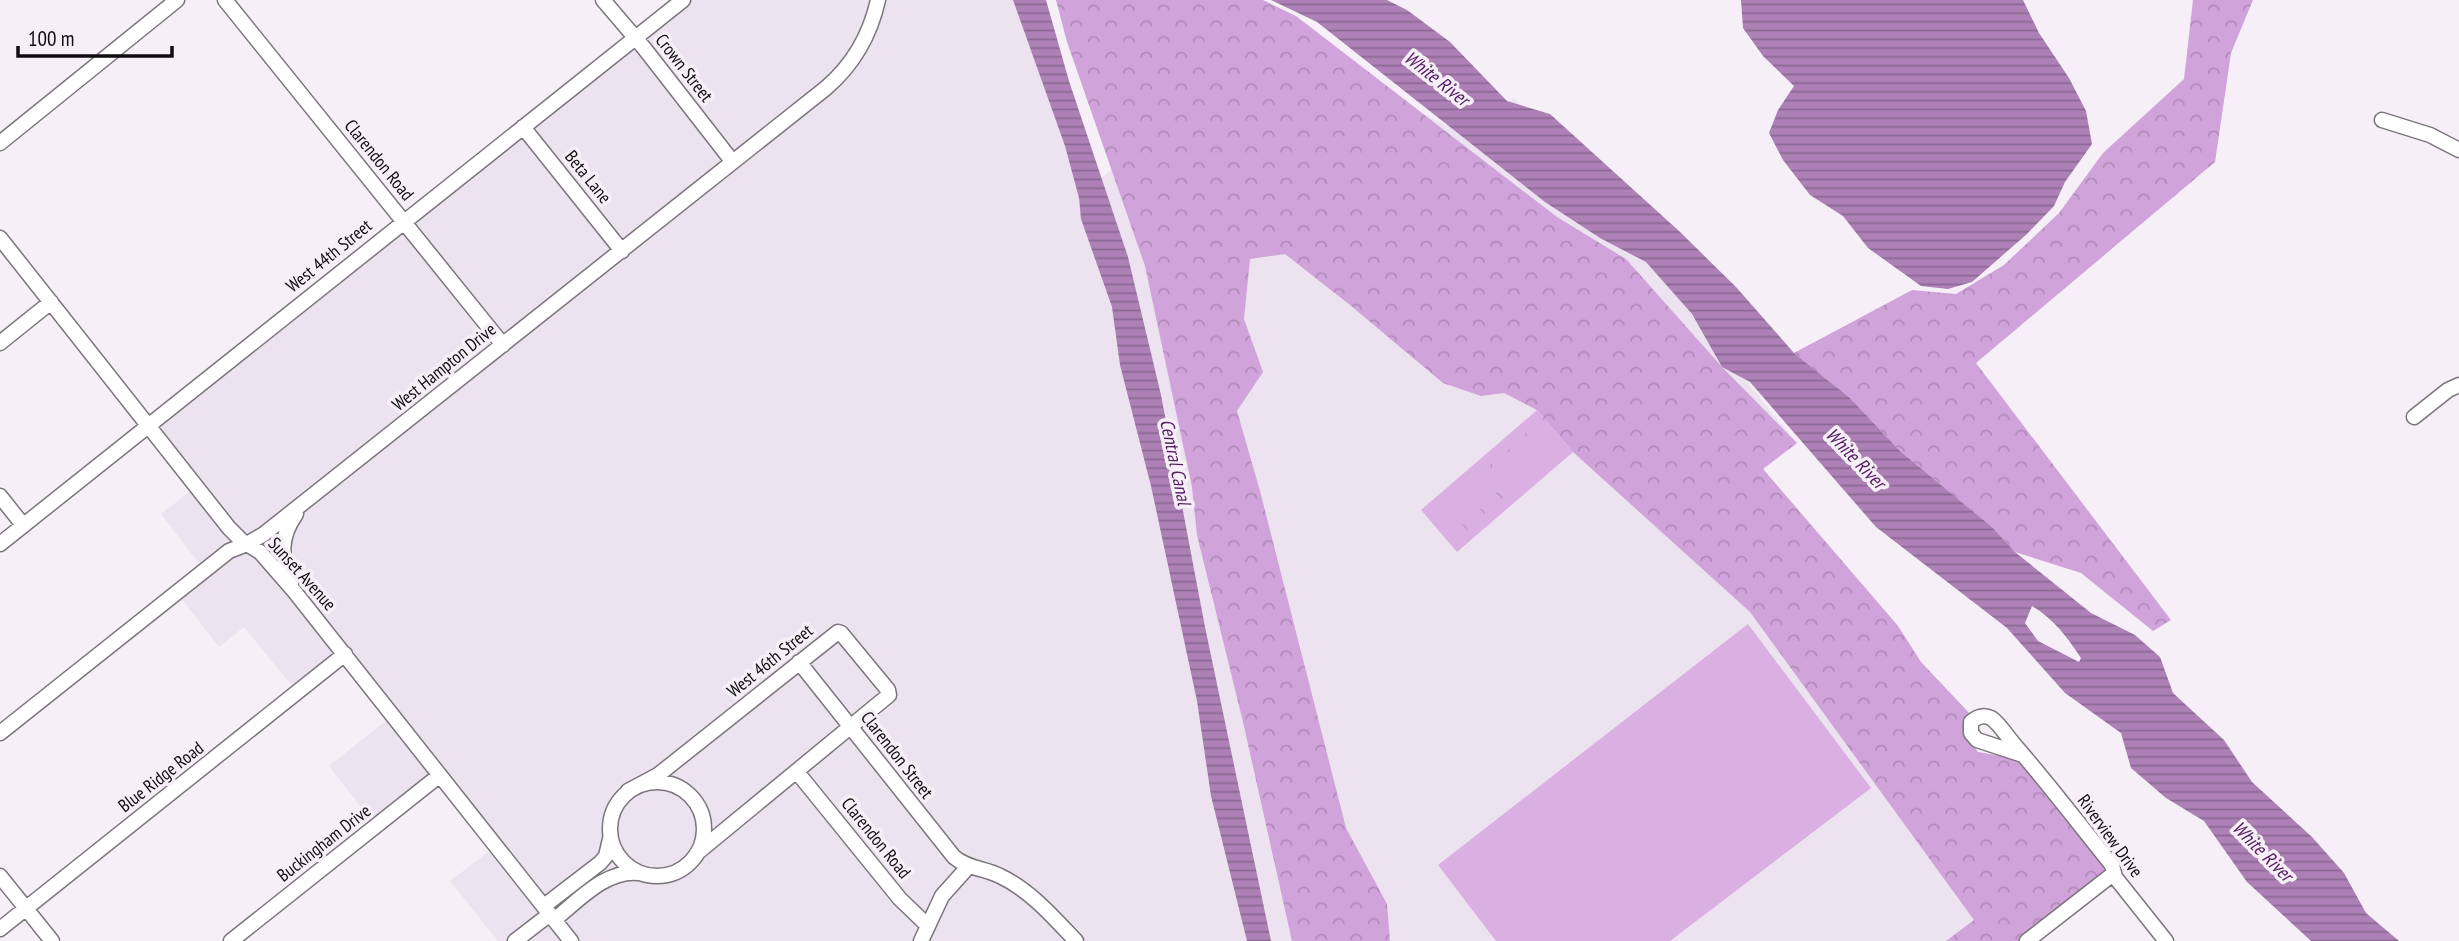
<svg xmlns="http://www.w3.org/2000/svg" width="2459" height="941" font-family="'PT Sans Narrow',sans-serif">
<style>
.built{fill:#ede2f0}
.forest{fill:url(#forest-crowns)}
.park{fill:url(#park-crowns)}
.pitch{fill:#dab0e2}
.water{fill:url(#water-rules);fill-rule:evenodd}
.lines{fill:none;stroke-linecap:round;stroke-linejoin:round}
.minor-casing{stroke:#7b757c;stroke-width:17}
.minor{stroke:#fff;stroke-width:14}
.labels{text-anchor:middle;stroke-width:7;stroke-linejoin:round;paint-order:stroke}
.street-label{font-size:18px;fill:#0f0d10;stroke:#f6eff7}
.water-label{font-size:19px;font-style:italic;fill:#541d5f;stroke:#f6eff7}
</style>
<defs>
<pattern id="forest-crowns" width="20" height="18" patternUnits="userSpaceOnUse" patternTransform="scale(1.75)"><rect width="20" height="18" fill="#d0a3da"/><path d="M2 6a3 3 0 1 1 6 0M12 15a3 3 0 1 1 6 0" fill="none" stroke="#b18bba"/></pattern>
<pattern id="park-crowns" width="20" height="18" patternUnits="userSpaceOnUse" patternTransform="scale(1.75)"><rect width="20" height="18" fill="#dab0e2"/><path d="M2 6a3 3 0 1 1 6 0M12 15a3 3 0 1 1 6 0" fill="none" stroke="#ba96c1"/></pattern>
<pattern id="water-rules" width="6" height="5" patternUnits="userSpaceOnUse" patternTransform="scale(1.75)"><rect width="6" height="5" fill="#ad81b6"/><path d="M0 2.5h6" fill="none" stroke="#8b6893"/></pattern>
</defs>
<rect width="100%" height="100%" fill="#f6eff7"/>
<path class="built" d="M 686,0 L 1013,0 L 1065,146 L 1079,197 L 1296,16 L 1425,115 L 1467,136 L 1514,98 L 1797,443 L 1763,469 L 1898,626 L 1921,662 L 1971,715 L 1963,722 L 1966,736 L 1978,752 L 2024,760 L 2022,941 L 498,941 L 450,881 L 496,846 L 441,776 L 375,825 L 329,766 L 393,715 L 344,654 L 297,692 L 244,627 L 219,647 L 178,594 L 204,570 L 161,514 L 197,486 L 148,425 Z"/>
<path class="forest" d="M 1056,0 L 1263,0 L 1296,16 L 1557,217 L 1626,259 L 1722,367 L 1797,443 L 1763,469 L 1898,626 L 1921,662 L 1971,715 L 1963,723 L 1966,736 L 1978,752 L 2024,760 L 2112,872 L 2022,941 L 1946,941 L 1974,920 L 1750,612 L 1573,452 L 1537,410 L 1504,393 L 1481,396 L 1443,383 L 1350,305 L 1285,254 L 1250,259 L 1244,319 L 1263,372 L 1237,411 L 1260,491 L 1346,828 L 1387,904 L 1390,941 L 1292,941 L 1243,722 L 1197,535 L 1192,487 L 1145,266 L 1067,42 Z
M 2193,0 L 2253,0 L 2231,53 L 2215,162 L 1976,363 L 2171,620 L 2153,631 L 2081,573 L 2015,552 L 1992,527 L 1900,451 L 1850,398 L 1794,353 L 1912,290 L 1956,294 L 2004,265 L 2059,213 L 2103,153 L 2184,79 Z"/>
<path class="park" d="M 1537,410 L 1573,452 L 1457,552 L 1421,510 Z"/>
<path class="pitch" d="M 1538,420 L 1562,448 L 1549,460 L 1525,432 Z
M 1521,435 L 1545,464 L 1531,475 L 1507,447 Z
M 1503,451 L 1527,479 L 1514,490 L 1490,462 Z
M 1478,472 L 1502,500 L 1489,512 L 1465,484 Z
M 1461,487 L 1485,515 L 1472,527 L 1448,499 Z
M 1443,502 L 1467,530 L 1454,542 L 1430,514 Z
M 1748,624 L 1871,788 L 1670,941 L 1496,941 L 1438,865 Z"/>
<path class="water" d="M 1013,0 L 1046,0 L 1069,81 L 1128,257 L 1161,395 L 1205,627 L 1271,941 L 1247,941 L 1211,796 L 1197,701 L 1151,486 L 1120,365 L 1112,307 L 1081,219 L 1079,198 L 1065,146 Z
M 1271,0 L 1387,0 L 1407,10 L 1450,42 L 1507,101 L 1550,114 L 1679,231 L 1736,287 L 1794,353 L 1850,398 L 1900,451 L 1992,527 L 2015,552 L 2091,613 L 2135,635 L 2160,657 L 2173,693 L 2224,740 L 2252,782 L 2312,837 L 2344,873 L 2366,913 L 2399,941 L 2311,941 L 2247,882 L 2204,821 L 2166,798 L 2131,768 L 2121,733 L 2065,693 L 2007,628 L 1876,527 L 1750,382 L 1722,367 L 1692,314 L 1646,262 L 1600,238 L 1545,202 L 1317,22 ZM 2032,606 C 2054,619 2067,637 2081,658 L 2079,662 L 2038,641 L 2025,623 Z
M 1741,0 L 2023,0 L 2039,33 L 2069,78 L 2086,111 L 2092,144 L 2065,182 L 2054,206 L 2027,234 L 1972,282 L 1948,289 L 1921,286 L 1868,248 L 1843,216 L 1810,195 L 1783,160 L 1769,133 L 1778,110 L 1794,86 L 1763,56 L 1743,28 Z"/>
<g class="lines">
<g class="minor-casing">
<path id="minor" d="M 225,0 L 503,345
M 603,0 L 644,48 L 732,161
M 2382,120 L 2430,135 L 2459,150
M 523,127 L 622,251
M 0,143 L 177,0
M 0,238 L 229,528 L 242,541 L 260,552 L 294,591 L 571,941
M 0,343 L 51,302
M 2414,417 L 2448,390 L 2459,385
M 0,496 L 23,525
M 0,544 L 683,0
M 291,583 C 281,557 279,538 296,514
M 799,662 L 954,857 C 968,869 985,868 1000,876 C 1030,890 1054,918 1076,941
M 0,733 L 229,551 L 247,544 L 264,534 L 826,88 C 854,64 870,36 878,0
M 2023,755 L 1977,740 L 1971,733 L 1971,722 C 1977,717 1983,714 1991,718 C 1999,723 2006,735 2013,743 C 2047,782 2079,824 2112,865 L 2115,877 L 2166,941
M 797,772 L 900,899 L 927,925
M610 829a47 47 0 1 1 94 0a47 47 0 1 1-94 0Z
M 628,791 L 658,775 L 838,632 L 841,633 L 888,690 L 889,695 L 697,853
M 0,876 L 52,941
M 544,906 L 600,863 L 606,856 L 610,839
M 554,920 C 578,901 606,869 639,873
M 0,929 L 345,654
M 231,941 L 440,775
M 515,941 L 550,914
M 921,941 L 942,896 L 968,867
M 2027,941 L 2113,874"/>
</g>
<use href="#minor" class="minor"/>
</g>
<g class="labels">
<g class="street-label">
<text transform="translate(684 68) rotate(52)" y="6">Crown Street</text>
<text transform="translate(379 160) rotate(51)" y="6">Clarendon Road</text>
<text transform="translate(588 177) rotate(51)" y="6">Beta Lane</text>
<text transform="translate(329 256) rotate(-39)" y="6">West 44th Street</text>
<text transform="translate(444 367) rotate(-39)" y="6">West Hampton Drive</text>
<text transform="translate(302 574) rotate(48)" y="6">Sunset Avenue</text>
<text transform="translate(770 661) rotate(-39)" y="6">West 46th Street</text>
<text transform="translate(897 755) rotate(52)" y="6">Clarendon Street</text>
<text transform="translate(161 777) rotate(-38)" y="6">Blue Ridge Road</text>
<text transform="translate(2110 836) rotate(54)" y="6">Riverview Drive</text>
<text transform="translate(876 838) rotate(51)" y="6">Clarendon Road</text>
<text transform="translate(324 843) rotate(-38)" y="6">Buckingham Drive</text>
</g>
<g class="water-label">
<text transform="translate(1437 78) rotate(38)" y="7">White River</text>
<text transform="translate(1856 458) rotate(46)" y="7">White River</text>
<text transform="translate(1176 462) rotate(78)" y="7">Central Canal</text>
<text transform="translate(2263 851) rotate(45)" y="7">White River</text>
</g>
</g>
<path d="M18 46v10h154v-10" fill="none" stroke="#0f0d10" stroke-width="3.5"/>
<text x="28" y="46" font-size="21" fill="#0f0d10" stroke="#f6eff7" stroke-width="5" paint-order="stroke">100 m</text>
</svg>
